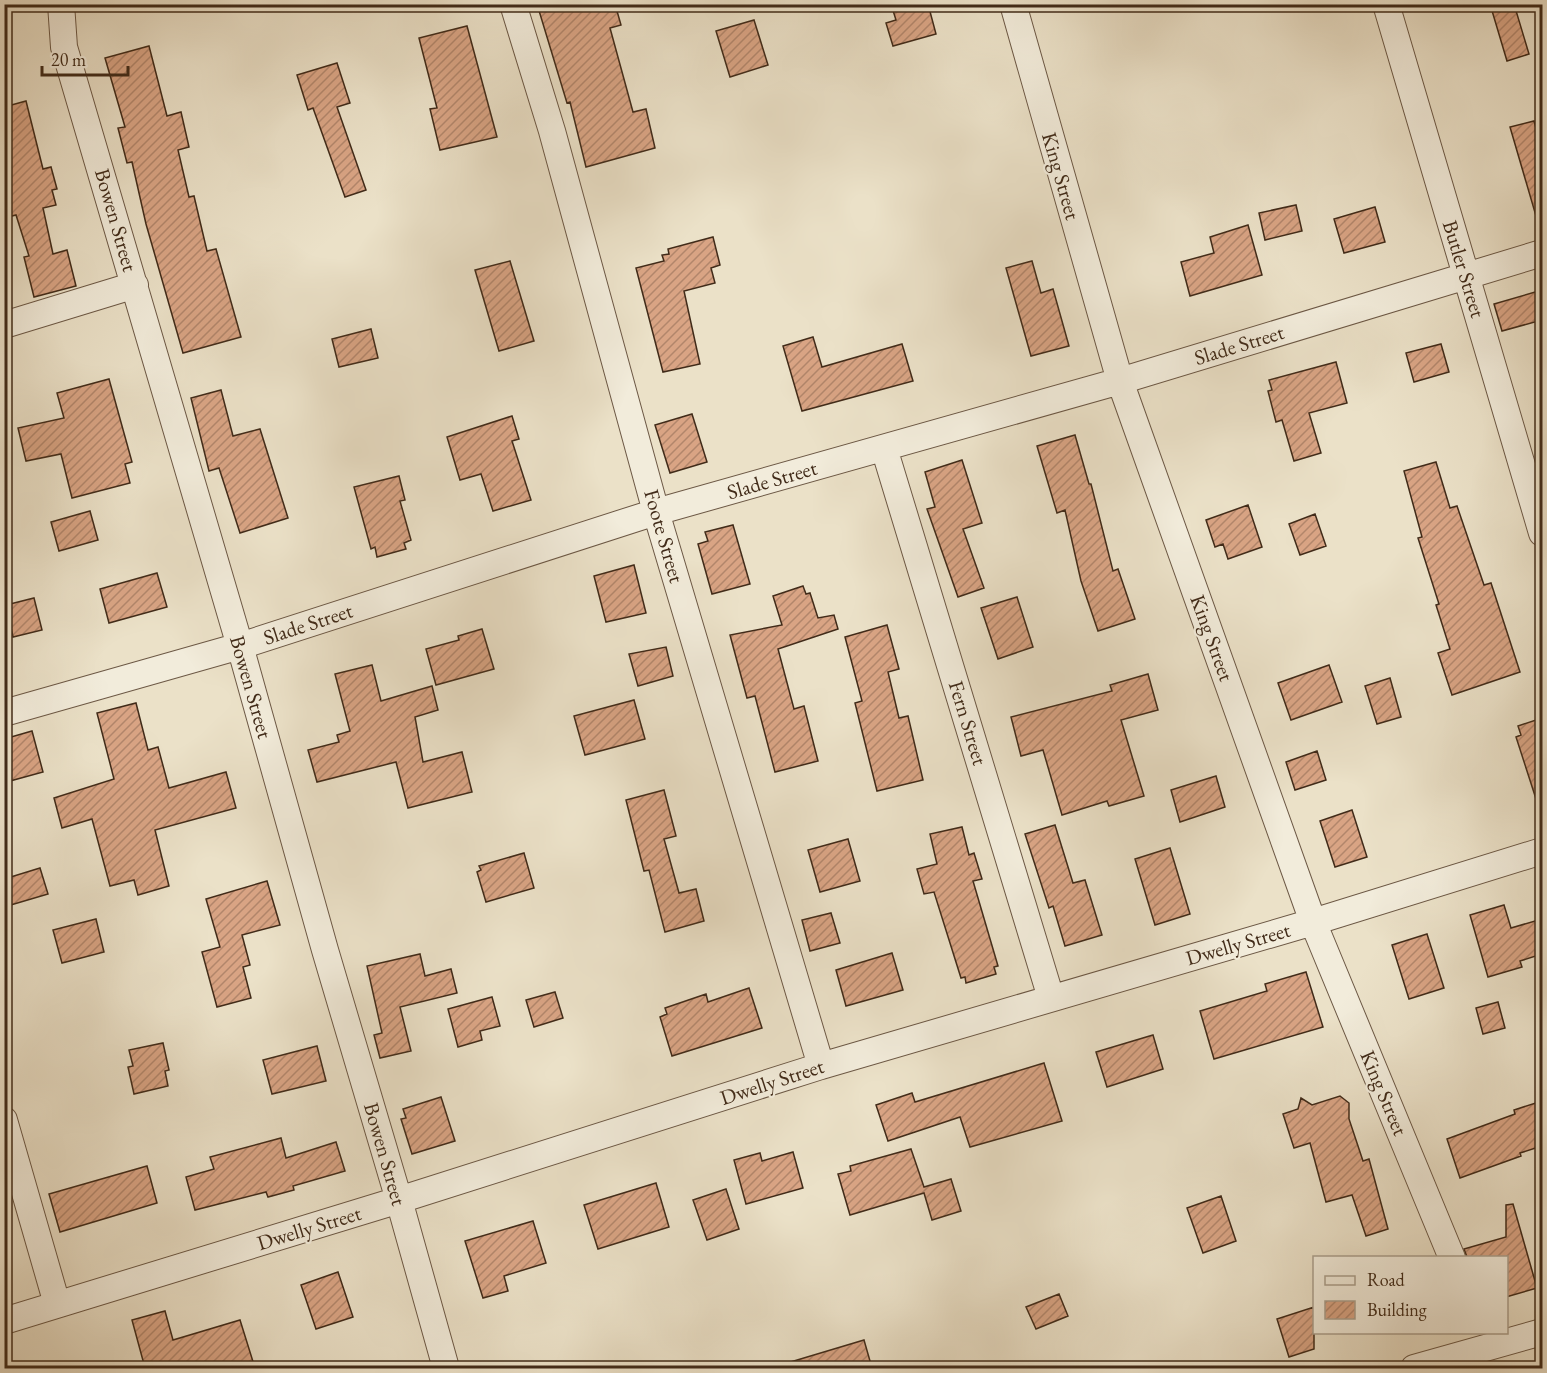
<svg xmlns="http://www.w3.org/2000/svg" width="1547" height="1373" font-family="'EB Garamond',serif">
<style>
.building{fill:url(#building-hatch);stroke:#412b19;stroke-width:1.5}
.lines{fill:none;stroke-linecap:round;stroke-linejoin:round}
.minor-casing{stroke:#6c5845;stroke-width:28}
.minor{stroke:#f2ecdb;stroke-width:26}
.labels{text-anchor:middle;stroke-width:4.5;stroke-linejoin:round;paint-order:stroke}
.street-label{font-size:21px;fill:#412b19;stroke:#f2ecdb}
</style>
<defs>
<pattern id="building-hatch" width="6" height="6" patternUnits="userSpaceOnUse" patternTransform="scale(1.5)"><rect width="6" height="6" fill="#d9a484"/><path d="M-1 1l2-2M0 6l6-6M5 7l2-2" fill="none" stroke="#b2866b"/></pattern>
</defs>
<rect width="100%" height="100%" fill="#ebe1c8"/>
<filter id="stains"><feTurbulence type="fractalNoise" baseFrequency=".00333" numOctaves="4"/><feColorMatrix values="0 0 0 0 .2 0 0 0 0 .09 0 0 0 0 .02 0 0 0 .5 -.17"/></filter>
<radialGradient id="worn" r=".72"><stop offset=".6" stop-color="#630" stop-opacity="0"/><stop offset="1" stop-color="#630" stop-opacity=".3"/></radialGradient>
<path class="building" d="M 537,4 L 615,4 L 621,25 L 610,28 L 633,112 L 646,109 L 655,148 L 586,167 L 570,102 L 567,103 Z
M 891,4 L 928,4 L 936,34 L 893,46 L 886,23 L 896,20 Z
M 1490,4 L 1514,4 L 1529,54 L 1507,61 Z
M 754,20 L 768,65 L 730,77 L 716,31 Z
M 467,26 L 497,137 L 440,150 L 430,109 L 437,108 L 419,38 Z
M 149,46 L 167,116 L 181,112 L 189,147 L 178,150 L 189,197 L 194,196 L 207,251 L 216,249 L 241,337 L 183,353 L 146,224 L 132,162 L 127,163 L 118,128 L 125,127 L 105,58 Z
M 337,63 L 350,103 L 337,107 L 366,190 L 345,197 L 313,108 L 308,110 L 297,75 Z
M 26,101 L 43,169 L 51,167 L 57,189 L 52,190 L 56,205 L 43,208 L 53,254 L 67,250 L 76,286 L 34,297 L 24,257 L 29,256 L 16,215 L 4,218 L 4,107 Z
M 1534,121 L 1537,132 L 1542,130 L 1542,215 L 1536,216 L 1510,127 Z
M 1296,205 L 1302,231 L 1265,240 L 1259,213 Z
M 1375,207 L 1385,242 L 1344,253 L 1334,219 Z
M 1248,225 L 1262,275 L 1190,296 L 1181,262 L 1214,253 L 1210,237 Z
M 713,237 L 720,265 L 711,268 L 715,283 L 684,291 L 700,364 L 663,372 L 636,268 L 664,261 L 662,255 L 669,254 L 668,249 Z
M 510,261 L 534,341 L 499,351 L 475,270 Z
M 1032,261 L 1041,293 L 1053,289 L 1069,346 L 1031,356 L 1006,268 Z
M 1542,290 L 1542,320 L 1502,331 L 1494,304 Z
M 371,329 L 378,358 L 339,367 L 332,339 Z
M 813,337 L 822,367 L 902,344 L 913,381 L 802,411 L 783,346 Z
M 1441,344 L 1449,372 L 1414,382 L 1406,353 Z
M 1336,362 L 1347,403 L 1309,413 L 1321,453 L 1294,461 L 1282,420 L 1276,422 L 1268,391 L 1272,390 L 1269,380 Z
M 109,379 L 132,462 L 125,464 L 130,483 L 72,498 L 61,454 L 26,461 L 18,428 L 64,418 L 57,393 Z
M 221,390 L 233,436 L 260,429 L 288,518 L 240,533 L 219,468 L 209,471 L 191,398 Z
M 692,414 L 707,462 L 670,473 L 655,425 Z
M 512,416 L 519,439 L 512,441 L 531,500 L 493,511 L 481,474 L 460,480 L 447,437 Z
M 1075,435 L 1089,484 L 1091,484 L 1113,571 L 1118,569 L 1135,619 L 1098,631 L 1081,581 L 1065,510 L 1057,513 L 1037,446 Z
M 962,460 L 982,523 L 963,529 L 984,588 L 958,597 L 927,509 L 935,507 L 925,472 Z
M 1436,462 L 1450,508 L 1457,506 L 1484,585 L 1491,583 L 1520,672 L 1452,695 L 1438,653 L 1450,649 L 1436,605 L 1439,604 L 1418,538 L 1422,537 L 1404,471 Z
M 399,476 L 405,500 L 400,501 L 411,540 L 404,543 L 406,549 L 377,557 L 375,547 L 371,549 L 354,487 Z
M 1248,505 L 1262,547 L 1228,559 L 1223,544 L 1215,547 L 1206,520 Z
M 90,511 L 98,540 L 59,551 L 51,522 Z
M 1315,514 L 1326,546 L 1300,555 L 1289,524 Z
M 733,525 L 750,584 L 712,594 L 698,544 L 708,541 L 705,532 Z
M 634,565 L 646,613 L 606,622 L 594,576 Z
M 157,573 L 167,607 L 109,623 L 100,589 Z
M 803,586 L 806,594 L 810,593 L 818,618 L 834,615 L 838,629 L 778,649 L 794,709 L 804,706 L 818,761 L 775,772 L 755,696 L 747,698 L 730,635 L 782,625 L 773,596 Z
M 1017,597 L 1033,647 L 998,659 L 981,608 Z
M 34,598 L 42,630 L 13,637 L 6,605 Z
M 887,625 L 899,669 L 888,672 L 899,718 L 908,716 L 923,780 L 877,791 L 855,703 L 862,701 L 845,637 Z
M 482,629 L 494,669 L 436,685 L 426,649 L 459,640 L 458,636 Z
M 666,647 L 673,676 L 638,686 L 629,654 Z
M 372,665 L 381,701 L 432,686 L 438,710 L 415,717 L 423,762 L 462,752 L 472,792 L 408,808 L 396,762 L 317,782 L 308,750 L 339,742 L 337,735 L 350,731 L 335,674 Z
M 1329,665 L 1342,702 L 1291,720 L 1278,683 Z
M 1148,674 L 1158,710 L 1121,720 L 1144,796 L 1109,806 L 1107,801 L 1062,815 L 1043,750 L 1021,756 L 1011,717 L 1112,691 L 1110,685 Z
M 1390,678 L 1401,717 L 1377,724 L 1365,686 Z
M 634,700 L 645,739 L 585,755 L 574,716 Z
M 136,703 L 148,750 L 158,747 L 169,788 L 226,772 L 236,808 L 155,830 L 169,886 L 138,895 L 134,880 L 110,886 L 92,819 L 62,828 L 54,798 L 114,779 L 97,713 Z
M 1542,718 L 1542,804 L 1538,805 L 1516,737 L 1521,735 L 1518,726 Z
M 32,731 L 43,772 L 10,781 L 4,759 L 4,739 Z
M 1317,751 L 1326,780 L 1295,790 L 1286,762 Z
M 1216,776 L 1225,807 L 1180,822 L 1171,790 Z
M 664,790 L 676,836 L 664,839 L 679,893 L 696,889 L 704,921 L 665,932 L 649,870 L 644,871 L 626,800 Z
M 1352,810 L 1367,857 L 1335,867 L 1320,821 Z
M 1055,825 L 1073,883 L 1085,880 L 1102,935 L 1065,946 L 1053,906 L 1049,908 L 1025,834 Z
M 962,827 L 969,855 L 974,853 L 982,879 L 973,881 L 998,966 L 994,967 L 996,974 L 966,983 L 965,977 L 961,978 L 934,892 L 924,894 L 917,869 L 937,864 L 930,834 Z
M 848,839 L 860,881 L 820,892 L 808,850 Z
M 1170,848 L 1190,914 L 1155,925 L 1135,859 Z
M 524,853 L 534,888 L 486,902 L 477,872 L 481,870 L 479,866 Z
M 40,868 L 48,894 L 4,907 L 4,879 Z
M 267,881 L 280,925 L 242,935 L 250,965 L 243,967 L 251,998 L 217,1007 L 202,952 L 220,947 L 206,899 Z
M 1504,905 L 1511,928 L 1542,919 L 1542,954 L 1520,961 L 1522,967 L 1488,977 L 1470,915 Z
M 831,913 L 840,943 L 810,951 L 802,920 Z
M 96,919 L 104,952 L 62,963 L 53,930 Z
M 1427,934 L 1444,988 L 1409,999 L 1392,945 Z
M 892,953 L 903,990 L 846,1006 L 836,970 Z
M 420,954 L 425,976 L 451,969 L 457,993 L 400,1007 L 411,1051 L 380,1058 L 374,1035 L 382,1033 L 367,966 Z
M 1306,972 L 1323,1027 L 1214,1059 L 1200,1011 L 1267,991 L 1265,984 Z
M 749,988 L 762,1028 L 672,1056 L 660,1017 L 667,1014 L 665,1008 L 706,994 L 708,1002 Z
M 555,992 L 563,1018 L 534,1027 L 526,1000 Z
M 492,997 L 500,1026 L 480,1031 L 482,1040 L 458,1047 L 448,1009 Z
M 1498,1002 L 1505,1028 L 1483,1034 L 1476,1008 Z
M 1153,1035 L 1163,1069 L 1107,1087 L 1096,1052 Z
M 163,1043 L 169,1070 L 165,1071 L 168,1086 L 134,1094 L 128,1067 L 133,1066 L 129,1050 Z
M 317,1046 L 326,1081 L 272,1094 L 263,1060 Z
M 1044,1063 L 1062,1121 L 970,1147 L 960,1117 L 888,1141 L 876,1105 L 912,1093 L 915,1102 Z
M 1340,1096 L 1349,1103 L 1349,1119 L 1363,1161 L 1369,1159 L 1388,1229 L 1366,1236 L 1352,1195 L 1326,1202 L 1310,1143 L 1294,1148 L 1283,1114 L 1298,1109 L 1301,1098 L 1312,1105 Z
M 441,1097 L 455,1141 L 412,1154 L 401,1119 L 406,1118 L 403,1109 Z
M 1542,1101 L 1542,1146 L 1520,1153 L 1521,1156 L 1460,1178 L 1447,1139 L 1515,1114 L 1514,1110 Z
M 281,1138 L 286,1158 L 336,1142 L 345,1171 L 293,1186 L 294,1190 L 268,1197 L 266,1192 L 195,1210 L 186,1177 L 214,1169 L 210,1157 Z
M 911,1149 L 924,1187 L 951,1179 L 961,1211 L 932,1220 L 924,1193 L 850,1215 L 838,1174 L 851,1171 L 850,1166 Z
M 793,1152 L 803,1188 L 746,1204 L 734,1160 L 760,1153 L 762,1161 Z
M 147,1166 L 157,1203 L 60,1232 L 49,1194 Z
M 656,1183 L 669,1227 L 598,1249 L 584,1205 Z
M 726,1189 L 739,1229 L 707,1240 L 693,1200 Z
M 1221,1196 L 1236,1241 L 1203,1253 L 1187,1208 Z
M 1513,1204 L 1537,1288 L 1506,1297 L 1506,1257 L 1467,1257 L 1464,1249 L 1506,1237 L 1506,1205 Z
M 533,1221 L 546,1263 L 504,1276 L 508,1291 L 483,1298 L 465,1241 Z
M 338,1272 L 353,1317 L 316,1329 L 301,1285 Z
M 1059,1294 L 1068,1316 L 1036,1329 L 1026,1307 Z
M 1314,1307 L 1314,1349 L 1289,1357 L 1277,1319 Z
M 165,1311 L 173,1340 L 240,1320 L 255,1368 L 145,1368 L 132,1320 Z
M 864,1340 L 872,1368 L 788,1368 L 787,1363 Z"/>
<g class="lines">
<g class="minor-casing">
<path id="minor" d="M 61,4 L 64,47 L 240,646 L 325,950 L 399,1200 L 446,1368
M 513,4 L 552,131 L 656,512 L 821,1066
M 1013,4 L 1120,381 L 1313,922 L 1452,1258
M 1386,4 L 1542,533
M 4,325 L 135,285
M 884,448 L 1051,998
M 4,713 L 240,646 L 656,512 L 1120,381 L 1542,253
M 4,1120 L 57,1304
M 4,1321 L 399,1200 L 821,1066 L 1313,922 L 1542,851
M 1414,1368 L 1542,1332"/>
</g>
<use href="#minor" class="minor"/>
</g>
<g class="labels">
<g class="street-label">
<text transform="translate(1061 176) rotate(74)" y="7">King Street</text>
<text transform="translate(116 220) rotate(74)" y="7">Bowen Street</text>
<text transform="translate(1464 269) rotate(73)" y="7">Butler Street</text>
<text transform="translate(1239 345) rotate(-17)" y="7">Slade Street</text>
<text transform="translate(772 480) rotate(-16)" y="7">Slade Street</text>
<text transform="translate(664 536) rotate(74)" y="7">Foote Street</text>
<text transform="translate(308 624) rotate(-18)" y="7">Slade Street</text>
<text transform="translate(1212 638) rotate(70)" y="7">King Street</text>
<text transform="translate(251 687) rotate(74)" y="7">Bowen Street</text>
<text transform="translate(968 723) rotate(73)" y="7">Fern Street</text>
<text transform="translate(1238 944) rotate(-16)" y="7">Dwelly Street</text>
<text transform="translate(772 1082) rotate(-18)" y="7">Dwelly Street</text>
<text transform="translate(1384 1093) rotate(67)" y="7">King Street</text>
<text transform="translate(385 1154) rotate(74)" y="7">Bowen Street</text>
<text transform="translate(309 1228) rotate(-17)" y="7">Dwelly Street</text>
</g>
</g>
<rect width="1547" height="1373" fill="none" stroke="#ebe1c8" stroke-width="24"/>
<rect x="6" y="6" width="1535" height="1361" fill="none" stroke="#412b19" stroke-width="3"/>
<rect x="12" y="12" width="1523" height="1349" fill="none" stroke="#412b19" stroke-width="1.5"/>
<rect x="1313" y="1256" width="195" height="78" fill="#f2ecdb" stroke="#ab9f8d" stroke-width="1.5"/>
<rect x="1325" y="1276" width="30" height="9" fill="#f2ecdb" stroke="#ab9f8d" stroke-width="1.5"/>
<text x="1367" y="1286" font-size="18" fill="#412b19">Road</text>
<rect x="1325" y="1301" width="30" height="18" fill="url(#building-hatch)" stroke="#ab9f8d" stroke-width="1.5"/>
<text x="1367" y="1316" font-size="18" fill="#412b19">Building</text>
<path d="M42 66v9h86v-9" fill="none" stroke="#412b19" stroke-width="3"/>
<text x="51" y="66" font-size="18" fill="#412b19" stroke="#f2ecdb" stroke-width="4.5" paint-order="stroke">20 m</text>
<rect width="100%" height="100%" filter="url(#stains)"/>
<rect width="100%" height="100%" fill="url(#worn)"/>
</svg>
